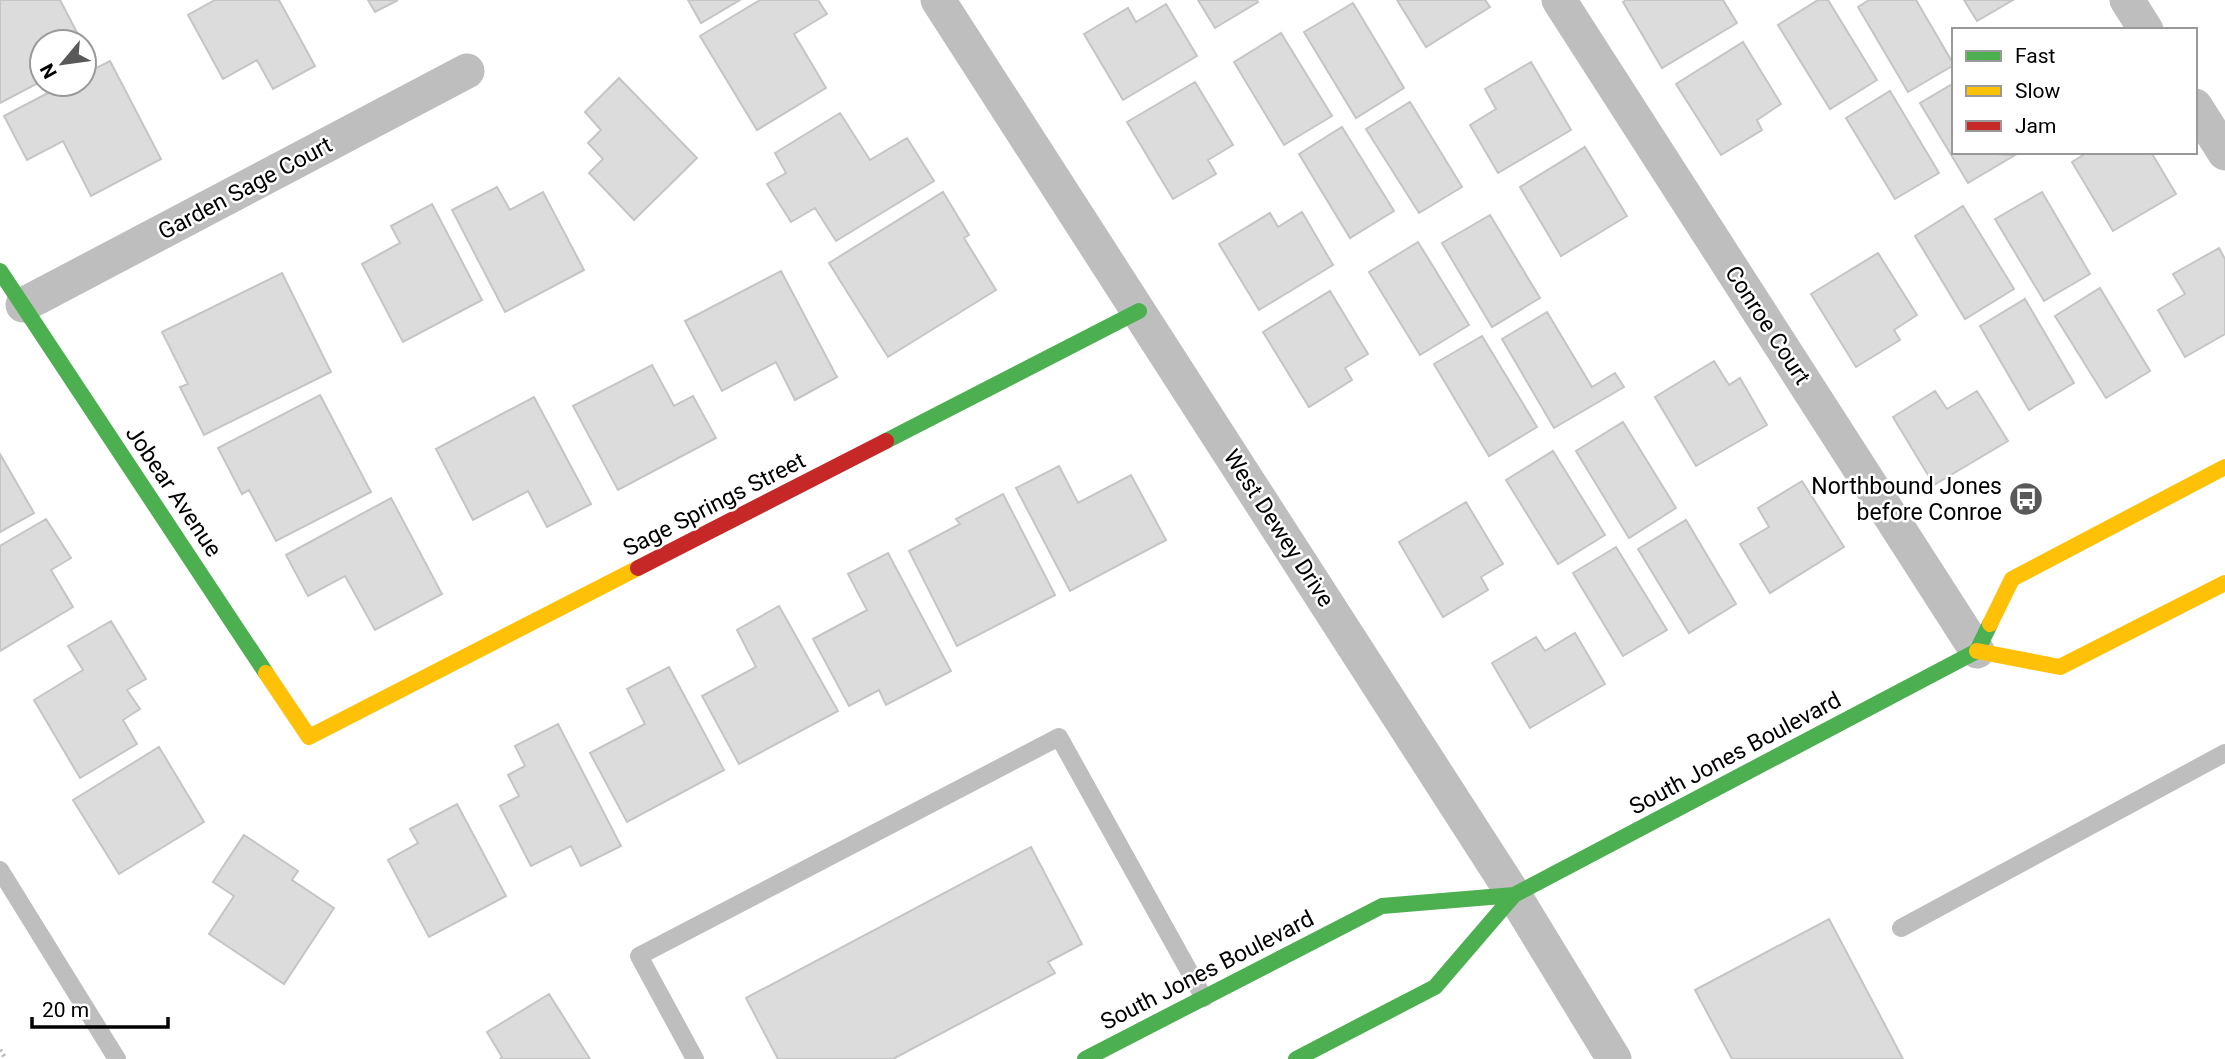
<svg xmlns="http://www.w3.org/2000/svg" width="2225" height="1059" font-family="Roboto,sans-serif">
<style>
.building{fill:#dcdcdc;stroke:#c5c5c5;stroke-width:2}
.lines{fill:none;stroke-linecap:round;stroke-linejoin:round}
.path{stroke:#b8b8b8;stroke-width:4.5;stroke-dasharray:2 3.5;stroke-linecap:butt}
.lane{stroke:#bebebe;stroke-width:18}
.street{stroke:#bebebe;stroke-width:35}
.fast{stroke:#4caf50;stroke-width:16}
.slow{stroke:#ffc107;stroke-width:16}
.jam{stroke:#c62828;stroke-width:16}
.labels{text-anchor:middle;stroke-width:5;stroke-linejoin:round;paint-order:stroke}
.street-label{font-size:23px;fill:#000;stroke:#fff}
.poi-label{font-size:23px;fill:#000;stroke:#fff;text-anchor:end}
</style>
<rect width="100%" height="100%" fill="#fff"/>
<path class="building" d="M 0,0 L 60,0 L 82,42 L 42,42 L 42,81 L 0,103 Z
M 215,0 L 279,0 L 315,66 L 273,89 L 257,60 L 223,79 L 188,15 Z
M 368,0 L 398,0 L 375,12 Z
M 688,0 L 740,0 L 701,23 Z
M 760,0 L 818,0 L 827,14 L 794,34 L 826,88 L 757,130 L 700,36 Z
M 1198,0 L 1257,0 L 1258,2 L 1215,28 Z
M 1397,0 L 1485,0 L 1490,7 L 1426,47 Z
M 1626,0 L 1723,0 L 1737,23 L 1662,68 L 1623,2 Z
M 1818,0 L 1828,0 L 1877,80 L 1830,109 L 1778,25 Z
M 1869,0 L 1916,0 L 1954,65 L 1908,92 L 1858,7 Z
M 1964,0 L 2013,0 L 1977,21 Z
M 1353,3 L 1404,88 L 1356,118 L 1304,32 Z
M 1166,4 L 1197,56 L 1123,100 L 1084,34 L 1128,8 L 1136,22 Z
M 1281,33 L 1332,116 L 1284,145 L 1234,62 Z
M 1743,42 L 1781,104 L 1757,120 L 1762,130 L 1721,155 L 1676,84 Z
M 110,61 L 161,159 L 91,196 L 63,141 L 27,160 L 4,116 L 65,84 L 84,84 L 84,74 Z
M 1531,62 L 1571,130 L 1498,173 L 1470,125 L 1496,109 L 1485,89 Z
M 619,78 L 697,158 L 634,220 L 589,173 L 603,159 L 588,143 L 601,130 L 585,112 Z
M 1195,82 L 1233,145 L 1208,160 L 1216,174 L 1173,199 L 1127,122 Z
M 1954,83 L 1954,152 L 2015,155 L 1968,183 L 1920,103 Z
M 1890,91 L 1939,173 L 1895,199 L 1846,118 Z
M 1410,102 L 1462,187 L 1419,213 L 1366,129 Z
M 840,113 L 870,160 L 907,138 L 934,181 L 836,241 L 815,208 L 791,222 L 767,184 L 786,173 L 775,153 Z
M 1342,127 L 1394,211 L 1350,238 L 1299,154 Z
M 1585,147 L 1627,216 L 1561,256 L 1520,187 Z
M 2088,152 L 2151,152 L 2176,194 L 2113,231 L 2072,162 Z
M 497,187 L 510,210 L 543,192 L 584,270 L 505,312 L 452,210 Z
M 943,192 L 969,235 L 964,238 L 996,290 L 888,357 L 829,263 Z
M 2042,192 L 2090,274 L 2044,301 L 1995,219 Z
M 432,204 L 482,300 L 403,342 L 362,264 L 400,243 L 391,226 Z
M 1963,206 L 2014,289 L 1965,319 L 1915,236 Z
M 1302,212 L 1333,265 L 1259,310 L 1219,244 L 1270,213 L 1278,227 Z
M 1490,215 L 1540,298 L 1492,327 L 1442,243 Z
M 1418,242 L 1469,325 L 1420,355 L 1369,272 Z
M 2219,248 L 2225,259 L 2225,334 L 2185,357 L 2158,310 L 2185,294 L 2173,274 Z
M 1878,253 L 1917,315 L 1894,330 L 1900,340 L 1856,367 L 1811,294 Z
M 781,271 L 837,377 L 795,400 L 776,362 L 722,391 L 685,321 Z
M 282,273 L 331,372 L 204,435 L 180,387 L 188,384 L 162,332 Z
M 2100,288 L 2150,371 L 2106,398 L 2055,316 Z
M 1330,291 L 1368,354 L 1345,368 L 1352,380 L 1309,407 L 1263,332 Z
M 2025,299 L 2074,383 L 2029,410 L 1980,326 Z
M 1547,312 L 1592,387 L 1615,373 L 1624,387 L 1554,428 L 1502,339 Z
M 1482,336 L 1537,427 L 1489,456 L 1434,364 Z
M 1714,361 L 1729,385 L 1740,378 L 1767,425 L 1696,466 L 1655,397 Z
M 652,365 L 674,406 L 693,396 L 716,438 L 618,490 L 573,406 Z
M 1935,391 L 1947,409 L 1977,391 L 2008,441 L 1934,485 L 1893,417 Z
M 320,395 L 371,492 L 276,541 L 249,490 L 242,494 L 218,448 Z
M 534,397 L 591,504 L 547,527 L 528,491 L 473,520 L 436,449 Z
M 1623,422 L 1676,508 L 1629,538 L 1576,451 Z
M 1553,451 L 1605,535 L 1558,564 L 1506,480 Z
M 0,454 L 34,513 L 0,532 Z
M 1059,466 L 1078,503 L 1131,475 L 1166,540 L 1070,591 L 1016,488 Z
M 1802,481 L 1844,547 L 1770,593 L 1740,544 L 1769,527 L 1758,508 Z
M 1003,494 L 1055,595 L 957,646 L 909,551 L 960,524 L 956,519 Z
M 391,498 L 442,594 L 375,630 L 345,576 L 308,596 L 286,555 Z
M 1466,502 L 1503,564 L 1481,577 L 1488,590 L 1443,617 L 1399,542 Z
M 46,519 L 71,558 L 51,570 L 73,607 L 0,651 L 0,546 Z
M 1686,520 L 1736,604 L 1689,633 L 1638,549 Z
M 1616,547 L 1667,630 L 1623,656 L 1573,573 Z
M 888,553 L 951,671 L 886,705 L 879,690 L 849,706 L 813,639 L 867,610 L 848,574 Z
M 779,606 L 838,711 L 739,764 L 702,696 L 756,667 L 737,630 Z
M 111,621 L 146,679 L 127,690 L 140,709 L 123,720 L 137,744 L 80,778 L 34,700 L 83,670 L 68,646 Z
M 1575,633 L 1605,684 L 1530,728 L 1492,663 L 1536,637 L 1545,651 Z
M 669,667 L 724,770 L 627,822 L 590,753 L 645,724 L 627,689 Z
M 558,724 L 621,846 L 581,866 L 571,846 L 531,866 L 500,806 L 519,796 L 508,775 L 525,766 L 515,746 Z
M 159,747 L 204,822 L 119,874 L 73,800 Z
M 457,804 L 506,896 L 429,937 L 388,860 L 418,843 L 410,829 Z
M 244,835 L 298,871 L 292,880 L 334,908 L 284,984 L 209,934 L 234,896 L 213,882 Z
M 1031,847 L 1082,944 L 1048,962 L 1055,973 L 893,1059 L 778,1059 L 746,998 Z
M 1829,919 L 1903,1059 L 1732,1059 L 1695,990 Z
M 549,994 L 590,1059 L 500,1059 L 502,1057 L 487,1032 Z"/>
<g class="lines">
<path class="path" d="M 0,1050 L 6,1059"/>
<path class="lane" d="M 0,870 L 117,1059
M 1901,928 L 2225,753
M 695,1059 L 639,956 L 1059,737 L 1204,998"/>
<path class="street" d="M 938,0 L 1514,895 L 1614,1059
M 1559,0 L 1977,651
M 2127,0 L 2146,30
M 2195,106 L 2225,153
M 23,305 L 467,71"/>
<path class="fast" d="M 0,271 L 266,673
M 886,441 L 1139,311
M 1085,1059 L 1382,906 L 1514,895
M 1296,1059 L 1435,987 L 1514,895 L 1977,651 L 1990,624"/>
<path class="slow" d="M 1990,624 L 2012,579 L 2225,467
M 1977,651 L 2060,667 L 2225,583
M 266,673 L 309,737 L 638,568"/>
<path class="jam" d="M 638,568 L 886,441"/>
</g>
<defs>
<g id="bus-disc" transform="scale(1.75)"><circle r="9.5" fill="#595959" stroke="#fff"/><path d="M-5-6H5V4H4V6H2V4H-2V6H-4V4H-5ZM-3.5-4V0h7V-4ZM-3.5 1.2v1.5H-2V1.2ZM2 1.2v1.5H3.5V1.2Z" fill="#fff"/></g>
</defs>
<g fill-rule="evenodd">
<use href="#bus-disc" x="2026" y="499"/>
</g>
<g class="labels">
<g class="street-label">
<text transform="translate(245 188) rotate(-28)" y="8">Garden Sage Court</text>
<text transform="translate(1768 325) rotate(57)" y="8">Conroe Court</text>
<text transform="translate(174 491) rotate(56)" y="8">Jobear Avenue</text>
<text transform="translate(714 504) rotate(-27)" y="8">Sage Springs Street</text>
<text transform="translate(1279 528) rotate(57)" y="8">West Dewey Drive</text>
<text transform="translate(1735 753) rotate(-28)" y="8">South Jones Boulevard</text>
<text transform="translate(1207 970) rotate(-27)" y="8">South Jones Boulevard</text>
</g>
<g class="poi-label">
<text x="2002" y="494">Northbound Jones<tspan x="2002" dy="26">before Conroe</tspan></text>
</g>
</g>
<rect x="1952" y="28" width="245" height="126" fill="#ffffff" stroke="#999999" stroke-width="2"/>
<rect x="1966" y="51" width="35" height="10" fill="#4caf50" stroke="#999999" stroke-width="2"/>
<text x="2015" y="63" font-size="21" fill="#000000">Fast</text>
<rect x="1966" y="86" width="35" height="10" fill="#ffc107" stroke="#999999" stroke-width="2"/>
<text x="2015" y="98" font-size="21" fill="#000000">Slow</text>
<rect x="1966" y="121" width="35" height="10" fill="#c62828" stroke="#999999" stroke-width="2"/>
<text x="2015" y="133" font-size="21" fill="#000000">Jam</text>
<g transform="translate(63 63) rotate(241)"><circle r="33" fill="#ffffff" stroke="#999999" stroke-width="2"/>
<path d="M0-5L12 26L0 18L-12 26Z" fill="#595959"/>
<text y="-10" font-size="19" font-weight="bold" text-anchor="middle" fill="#000000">N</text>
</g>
<path d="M32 1017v10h136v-10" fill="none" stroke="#000000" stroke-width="3.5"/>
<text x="42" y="1017" font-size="21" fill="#000000" stroke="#ffffff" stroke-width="5" paint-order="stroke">20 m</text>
</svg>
